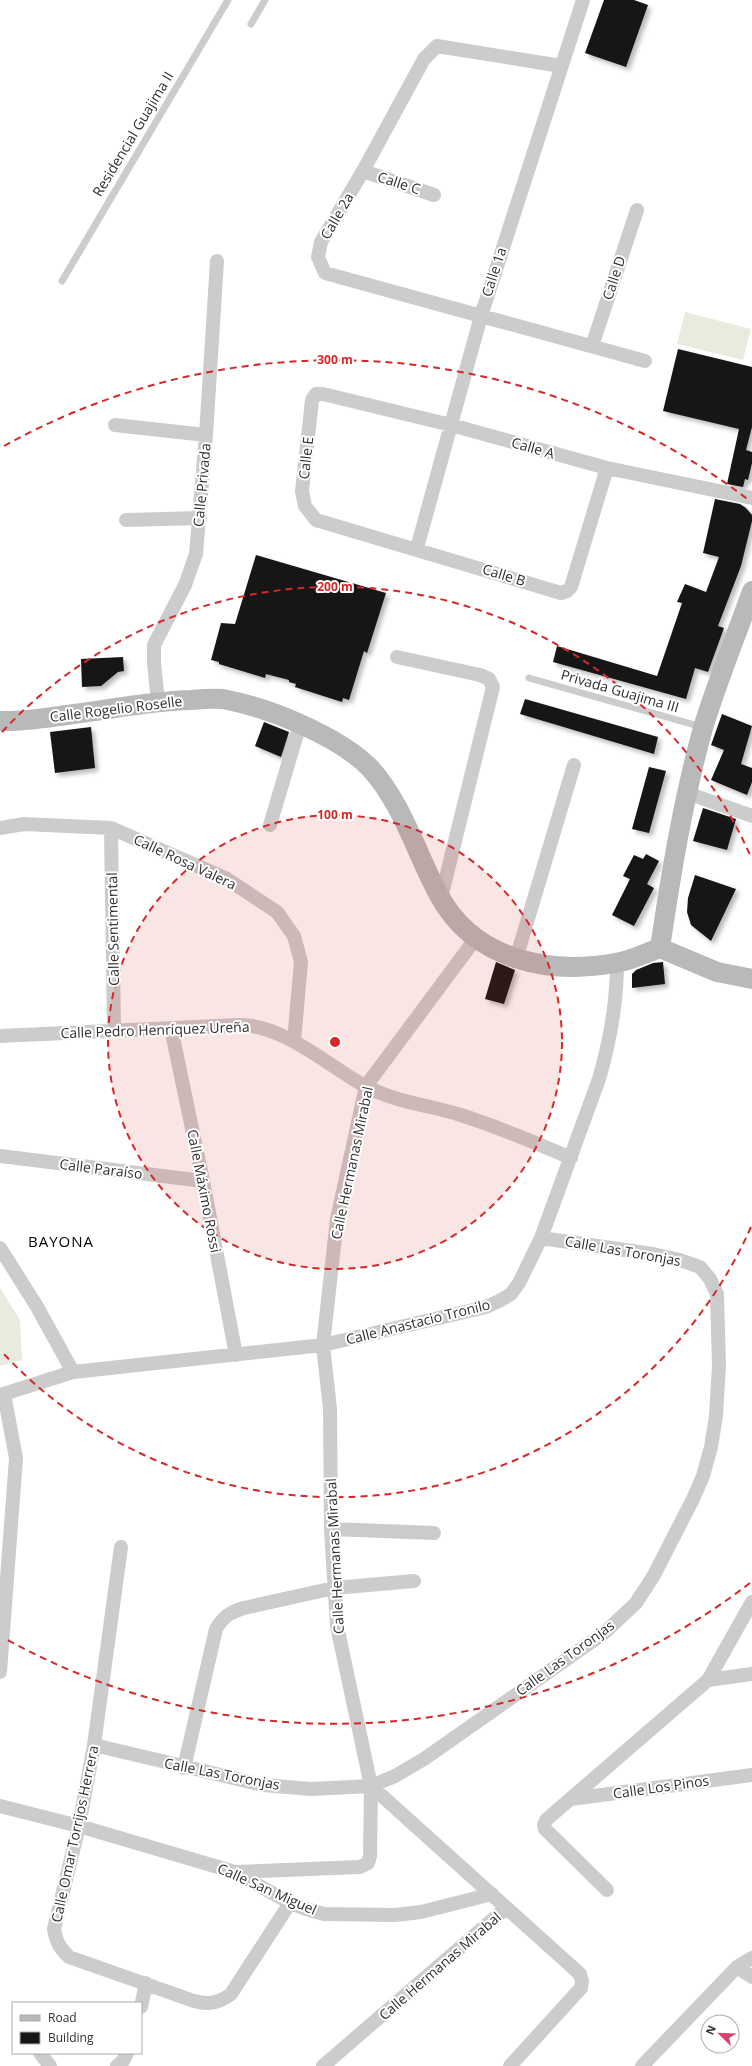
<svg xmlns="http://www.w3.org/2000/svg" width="752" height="2066" font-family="'Open Sans',sans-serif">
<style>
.garden{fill:#e8ebde}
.building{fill:#161616;filter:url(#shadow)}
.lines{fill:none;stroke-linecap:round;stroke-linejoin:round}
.lane{stroke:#ccc;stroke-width:7}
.street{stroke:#ccc;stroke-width:14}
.secondary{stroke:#b9b9b9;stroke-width:20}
.ring{fill:none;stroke:#d62828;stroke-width:2;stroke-dasharray:7 5}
.labels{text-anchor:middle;stroke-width:4;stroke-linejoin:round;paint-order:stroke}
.street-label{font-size:14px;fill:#2f2f2f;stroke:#fff}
.neighbourhood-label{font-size:15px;letter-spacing:1px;fill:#000;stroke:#fff}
.centre{fill:#d62828;stroke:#fff;stroke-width:2}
.ring-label{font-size:12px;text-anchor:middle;font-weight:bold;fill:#d62828;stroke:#fff;stroke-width:4;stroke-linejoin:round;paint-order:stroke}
</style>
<defs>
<filter id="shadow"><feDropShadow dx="3.5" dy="3.5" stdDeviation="2" flood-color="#0004"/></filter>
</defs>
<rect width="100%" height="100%" fill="#fff"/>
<path class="garden" d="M 685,312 L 751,329 L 743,360 L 677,344 Z
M 0,1288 L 20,1320 L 22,1360 L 0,1366 Z"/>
<path class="building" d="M 604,0 L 634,0 L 648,5 L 626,67 L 585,53 Z
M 678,349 L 752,367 L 752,427 L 746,450 L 752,452 L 752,463 L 748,480 L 745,479 L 743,487 L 727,484 L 739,429 L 663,411 Z
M 715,499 L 740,504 L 746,508 L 752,515 L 752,521 L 741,566 L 718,626 L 724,628 L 708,672 L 695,668 L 686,699 L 553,662 L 557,646 L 657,676 L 682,603 L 677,602 L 685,584 L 706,592 L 719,557 L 703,553 Z
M 256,555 L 386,593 L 367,653 L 364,651 L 349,700 L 343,698 L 342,702 L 295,687 L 296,684 L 289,682 L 289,680 L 266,674 L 265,678 L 219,664 L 219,662 L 211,660 L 221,623 L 235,624 Z
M 123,657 L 124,671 L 118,672 L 101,686 L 82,687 L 81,659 Z
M 525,699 L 658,737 L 654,754 L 520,714 Z
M 722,714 L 752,726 L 741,764 L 752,768 L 752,782 L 747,795 L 711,780 L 724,750 L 711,745 Z
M 264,722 L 289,732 L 281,757 L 255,746 Z
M 91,727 L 95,768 L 55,773 L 50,732 Z
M 649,767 L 666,771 L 649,833 L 632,829 Z
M 703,808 L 736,819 L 727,850 L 693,841 Z
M 646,854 L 659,861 L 647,884 L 654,888 L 634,926 L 612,915 L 630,879 L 623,876 L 634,855 L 643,859 Z
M 695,875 L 736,889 L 711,941 L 691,925 L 687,912 L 688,898 Z
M 496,962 L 515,970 L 504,1004 L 485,999 Z
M 663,962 L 665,984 L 632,988 L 632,974 L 636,970 L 653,963 Z"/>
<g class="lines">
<path class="lane" d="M 251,24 L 265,0
M 62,281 L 228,0
M 529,678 L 702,727"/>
<path class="street" d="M 561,66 L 437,46 L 424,59 L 363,171 L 321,242 L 318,257 L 325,273 L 645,361
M 363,171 L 434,195
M 592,346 L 637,210
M 115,425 L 206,435
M 607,468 L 571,587 L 567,591 L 561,593 L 316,520 L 305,506 L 302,491 L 312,400 L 316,394 L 323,394 L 451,425 L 607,468 L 752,498
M 126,520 L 200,518
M 417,548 L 481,316 L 583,0
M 397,657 L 480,675 L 489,679 L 493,687 L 441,898
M 158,701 L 154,663 L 154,645 L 185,585 L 196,554 L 206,435 L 217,261
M 687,793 L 752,816
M 270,825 L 300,724
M 0,828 L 24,824 L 111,828 L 227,879 L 277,912 L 294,936 L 301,962 L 294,1041
M 111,828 L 114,1031
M 476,938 L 366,1086 L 337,1219 L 323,1345 L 330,1409 L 331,1529 L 337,1626 L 371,1786 L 580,1974 L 582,1981 L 581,1988 L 510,2066
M 516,959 L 574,765
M 171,1028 L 203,1181 L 236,1355
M 0,1036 L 239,1025 C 283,1024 328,1066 365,1086 C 395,1102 429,1105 461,1115 C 498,1127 534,1142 571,1158
M 0,1156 L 203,1181
M 0,1248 L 36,1305 L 73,1372
M 0,1395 L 73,1372 L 323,1345 L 486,1307 L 499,1301 L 511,1294 L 519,1283 L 541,1238 L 599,1079 C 610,1041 617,1002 617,963
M 331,1529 L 434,1533
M 121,1547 L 94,1745 L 79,1826 L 54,1929 C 56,1942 60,1948 69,1957 L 194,2001 C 209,2005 219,2003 231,1994 L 290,1903
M 0,1672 L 16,1458 L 4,1394
M 708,1680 L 752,1674
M 94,1745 L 263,1785 L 311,1789 L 371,1786 L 395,1776 L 424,1759 L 604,1633 L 636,1603 L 654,1575 L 693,1499 L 703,1476 L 711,1447 L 716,1416 L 719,1366 L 717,1294 L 710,1279 L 700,1267 L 680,1260 L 653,1254 L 541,1238
M 184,1768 L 216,1629 C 223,1617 230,1612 244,1608 L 334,1588 L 414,1581
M 571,1799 L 752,1775
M 0,1806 L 79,1826 L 235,1872 L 290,1903 L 306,1909 L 324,1914 L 395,1915 L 421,1912 L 492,1894
M 236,1872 L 360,1867 L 368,1863 L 370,1856 L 371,1786
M 607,1890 L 545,1829 L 544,1825 L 546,1820 L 708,1680 L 752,1602
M 737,1967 L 752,1977
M 141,2007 L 146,1983
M 40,2053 L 50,2066
M 117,2066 L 123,2061 L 127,2053
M 323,2066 L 506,1908
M 642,2066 L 737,1967 L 752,1958"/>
<path class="secondary" d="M 0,721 C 22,722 45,718 67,715 C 108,710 149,701 191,700 C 202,699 213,698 223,699 C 248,704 274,712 298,723 C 323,734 352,749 371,769 C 403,805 417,855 440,897 C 475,960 549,975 615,963 C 630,961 645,953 660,948 L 717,972 L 752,979
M 660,948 C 671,874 683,800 703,728 C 717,682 736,636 752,591"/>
</g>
<circle cx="335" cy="1042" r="227" fill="#d62828" fill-opacity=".12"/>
<g class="ring">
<circle cx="335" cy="1042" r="227"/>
<path d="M751 1227A455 455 0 0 1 2 1352M2 732A455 455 0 0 1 751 857"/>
<path d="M750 1583A682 682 0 0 1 4 1638M4 446A682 682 0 0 1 750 501"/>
</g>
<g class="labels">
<g class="street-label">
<text transform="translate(133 134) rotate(-59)" y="5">Residencial Guajima II</text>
<text transform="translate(399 183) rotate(18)" y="5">Calle C</text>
<text transform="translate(337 216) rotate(-60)" y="5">Calle 2a</text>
<text transform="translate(494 272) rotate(-72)" y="5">Calle 1a</text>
<text transform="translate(614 278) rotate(-72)" y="5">Calle D</text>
<text transform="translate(533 448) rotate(16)" y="5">Calle A</text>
<text transform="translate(306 458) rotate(-84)" y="5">Calle E</text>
<text transform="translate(202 485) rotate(-85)" y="5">Calle Privada</text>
<text transform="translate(504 575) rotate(17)" y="5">Calle B</text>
<text transform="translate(620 691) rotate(16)" y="5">Privada Guajima III</text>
<text transform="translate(116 709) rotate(-7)" y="5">Calle Rogelio Roselle</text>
<text transform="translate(185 862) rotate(25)" y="5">Calle Rosa Valera</text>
<text transform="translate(113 929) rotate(-91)" y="5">Calle Sentimental</text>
<text transform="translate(155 1030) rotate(-2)" y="5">Calle Pedro Henríquez Ureña</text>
<text transform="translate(352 1163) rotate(-78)" y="5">Calle Hermanas Mirabal</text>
<text transform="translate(101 1169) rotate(7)" y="5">Calle Paraíso</text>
<text transform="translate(204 1191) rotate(79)" y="5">Calle Máximo Rossi</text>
<text transform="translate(623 1251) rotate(10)" y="5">Calle Las Toronjas</text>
<text transform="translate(418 1322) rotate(-14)" y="5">Calle Anastacio Tronilo</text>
<text transform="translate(335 1556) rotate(-93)" y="5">Calle Hermanas Mirabal</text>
<text transform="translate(565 1658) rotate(-36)" y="5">Calle Las Toronjas</text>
<text transform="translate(222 1774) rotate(11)" y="5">Calle Las Toronjas</text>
<text transform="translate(661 1787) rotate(-8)" y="5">Calle Los Pinos</text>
<text transform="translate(75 1834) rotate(-78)" y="5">Calle Omar Torrijos Herrera</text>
<text transform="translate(267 1889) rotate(24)" y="5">Calle San Miguel</text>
<text transform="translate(440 1966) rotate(-41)" y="5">Calle Hermanas Mirabal</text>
</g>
<g class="neighbourhood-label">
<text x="61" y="1247">BAYONA</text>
</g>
</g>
<circle cx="335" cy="1042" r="6" class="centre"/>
<g class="ring-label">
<text x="335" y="364">300 m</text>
<text x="335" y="591">200 m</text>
<text x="335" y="819">100 m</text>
</g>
<rect x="12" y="2002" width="130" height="52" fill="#ffffff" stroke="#acacac"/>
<rect x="20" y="2015" width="20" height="6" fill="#b9b9b9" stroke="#acacac"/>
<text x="48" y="2022" font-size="12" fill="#2f2f2f">Road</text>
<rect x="20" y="2032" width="20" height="12" fill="#161616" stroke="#acacac"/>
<text x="48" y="2042" font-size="12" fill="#2f2f2f">Building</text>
<g transform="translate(720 2034) rotate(293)"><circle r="19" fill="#ffffff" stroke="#acacac"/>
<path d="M0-3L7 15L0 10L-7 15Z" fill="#d6416f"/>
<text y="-6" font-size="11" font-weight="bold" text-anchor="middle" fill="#2f2f2f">N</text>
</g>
</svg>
